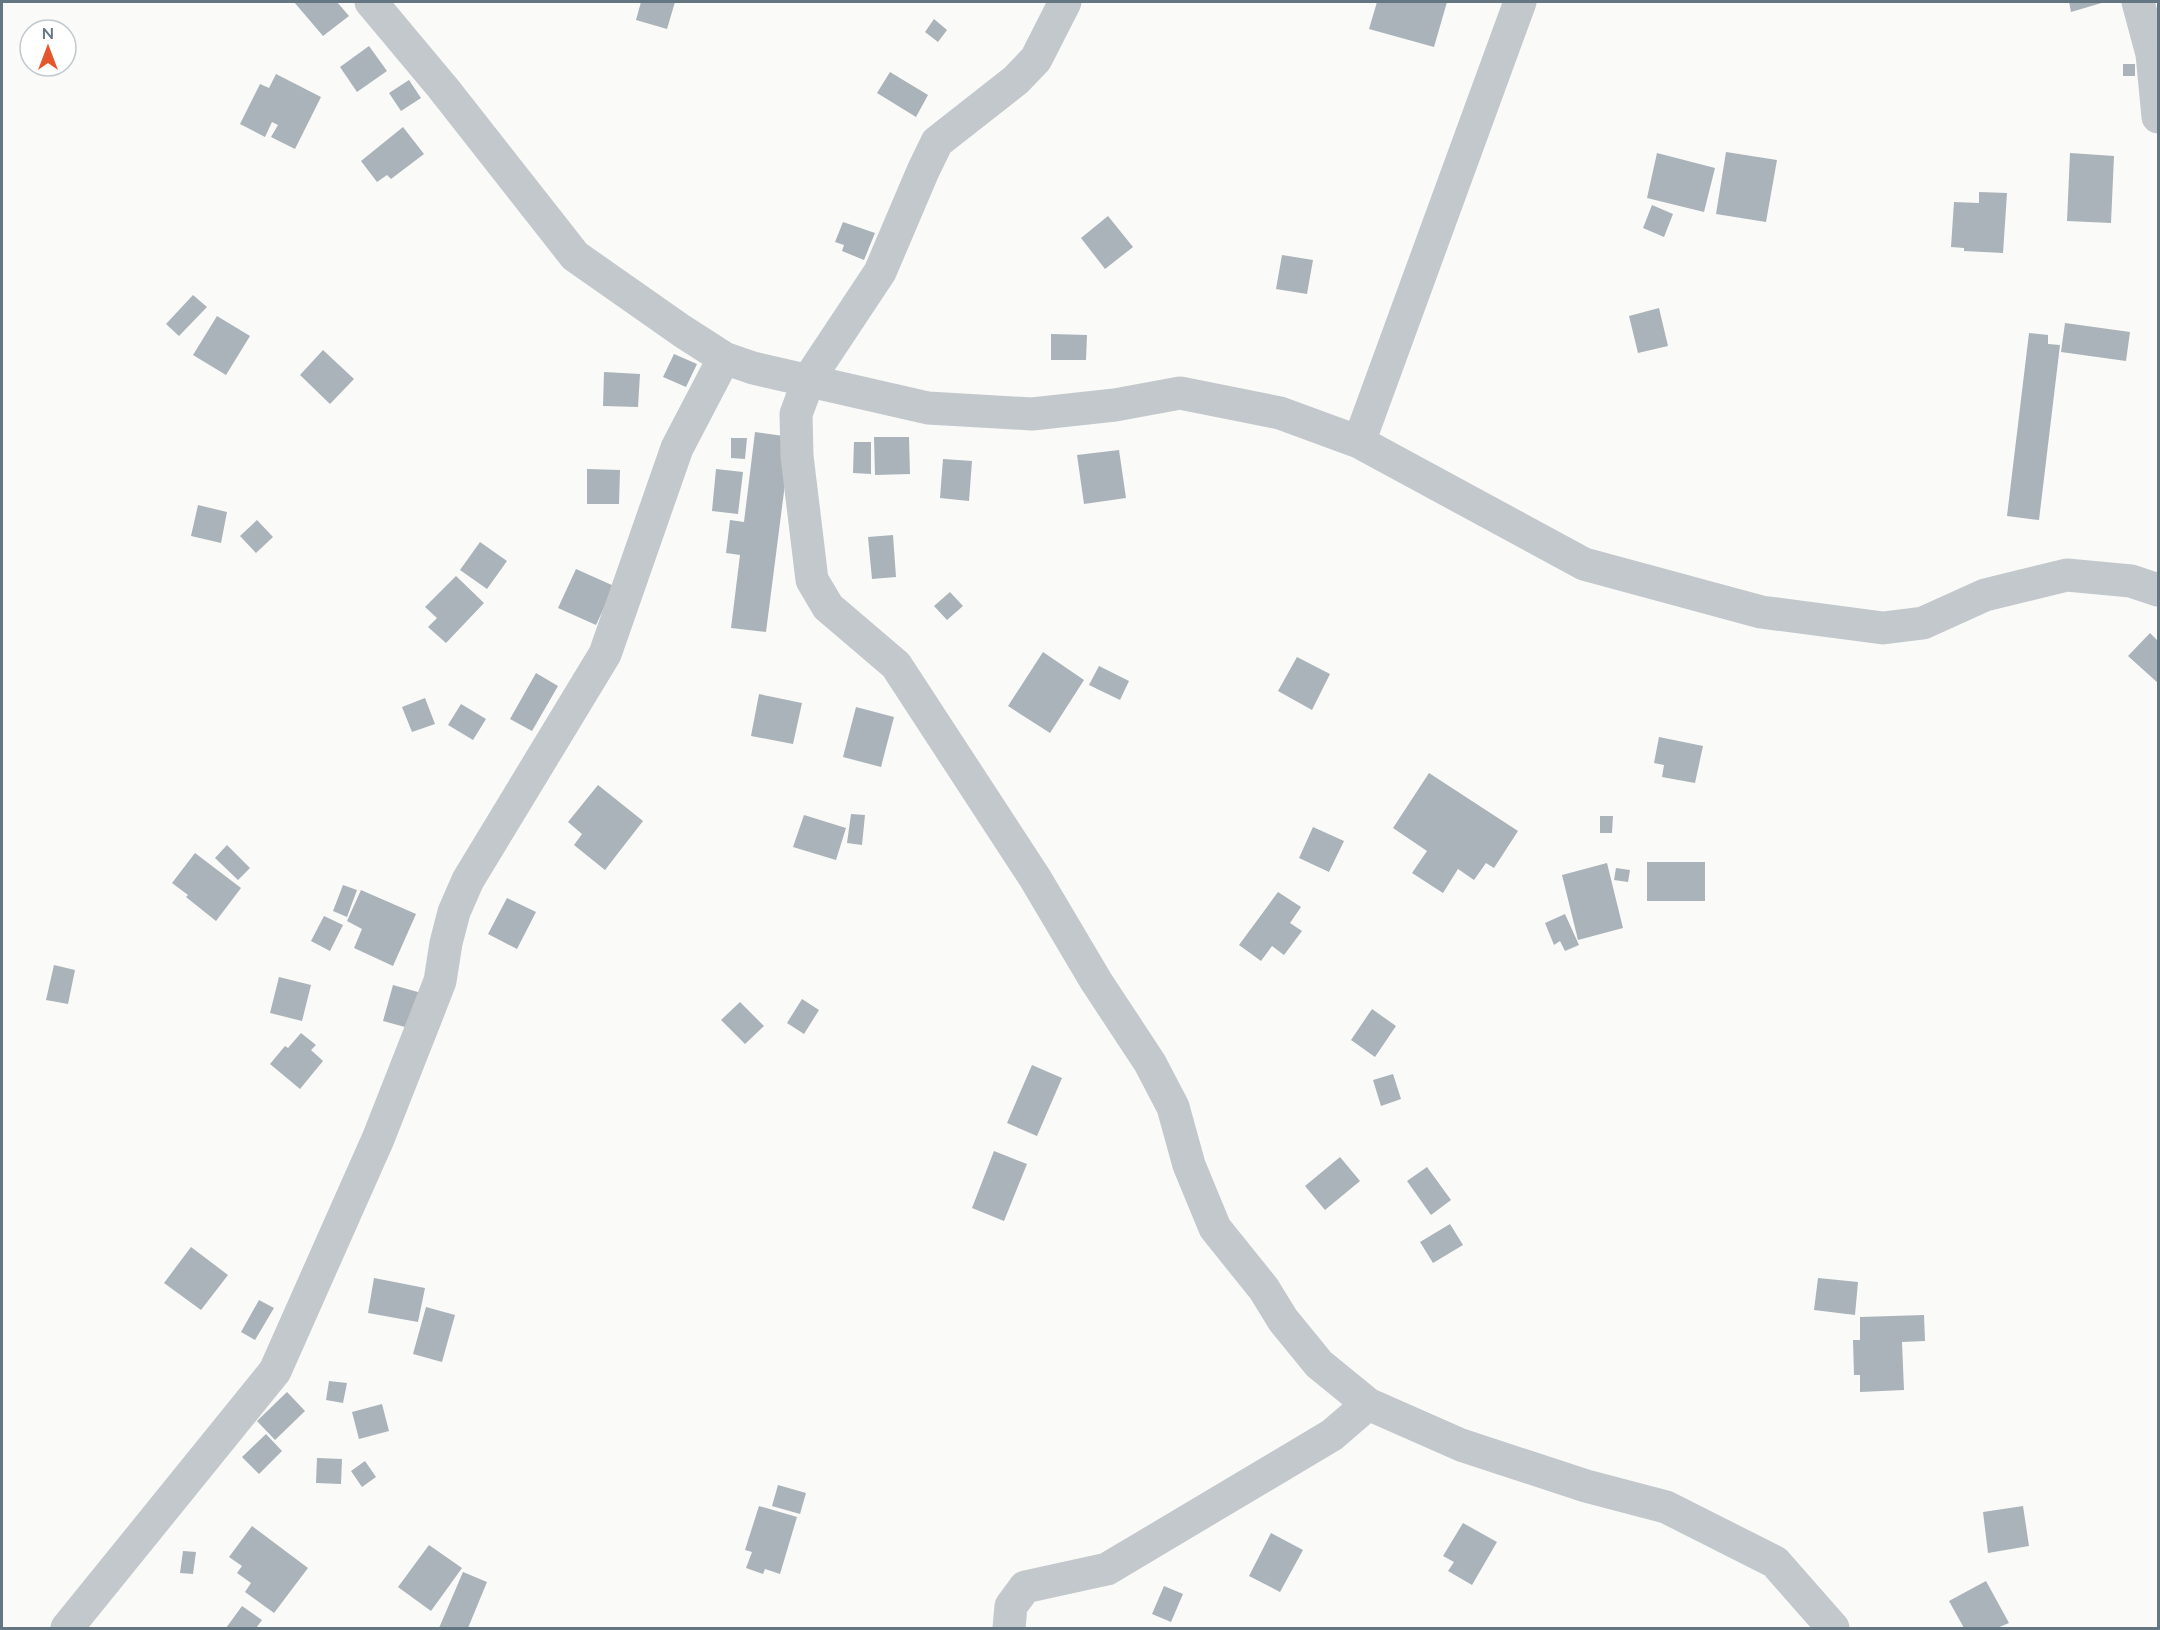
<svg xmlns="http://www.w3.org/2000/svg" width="2160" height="1630" font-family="Lato,sans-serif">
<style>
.building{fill:#aab3b9}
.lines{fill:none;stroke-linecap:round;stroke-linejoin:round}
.minor{stroke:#c3c8cc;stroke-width:33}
</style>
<rect width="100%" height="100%" fill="#fafaf8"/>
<path class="building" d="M 294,2 L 337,2 L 349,16 L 323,36 Z
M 641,2 L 675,2 L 667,29 L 636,20 Z
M 1377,2 L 1447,2 L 1434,47 L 1369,29 Z
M 2069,2 L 2105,2 L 2071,12 Z
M 934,19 L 947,30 L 938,42 L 925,32 Z
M 369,46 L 387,71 L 357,92 L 340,67 Z
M 2123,64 L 2135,64 L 2135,76 L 2123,76 Z
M 890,72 L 928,95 L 916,117 L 877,93 Z
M 276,74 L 321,97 L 295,149 L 271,137 L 278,125 L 272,122 L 265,137 L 240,124 L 260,84 L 269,88 Z
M 409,80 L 421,98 L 401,111 L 389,93 Z
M 403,127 L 424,154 L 391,179 L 387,175 L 377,182 L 361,161 Z
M 1726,152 L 1777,160 L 1766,222 L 1716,214 Z
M 1657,153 L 1715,168 L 1704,212 L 1647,198 Z
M 2070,153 L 2114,156 L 2111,223 L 2067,221 Z
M 1979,192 L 2007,193 L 2003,253 L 1964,251 L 1964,248 L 1951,247 L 1954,202 L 1979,203 Z
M 1652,205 L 1673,214 L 1664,237 L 1643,228 Z
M 1108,216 L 1133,247 L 1105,269 L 1081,238 Z
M 843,222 L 875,233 L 864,260 L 842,251 L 844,245 L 835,242 Z
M 1282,255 L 1313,260 L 1307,294 L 1276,289 Z
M 193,295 L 207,307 L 179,336 L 166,324 Z
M 1659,308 L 1668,346 L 1638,353 L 1629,316 Z
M 217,316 L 250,336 L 226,375 L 193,355 Z
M 2065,323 L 2130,332 L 2126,361 L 2061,352 Z
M 2029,333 L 2048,335 L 2048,344 L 2060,345 L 2039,520 L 2007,516 Z
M 1051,334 L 1087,335 L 1086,360 L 1051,360 Z
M 323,350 L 354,379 L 330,404 L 300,375 Z
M 674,354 L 697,364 L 686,387 L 663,377 Z
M 604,372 L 640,374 L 638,407 L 603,406 Z
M 755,432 L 791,437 L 766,632 L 731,628 L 740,555 L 726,553 L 730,520 L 744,522 Z
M 874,437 L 909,437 L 910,474 L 875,475 Z
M 731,438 L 747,438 L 745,459 L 731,458 Z
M 854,442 L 871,442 L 871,474 L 853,473 Z
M 1119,450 L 1126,498 L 1084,504 L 1077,455 Z
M 943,459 L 972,461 L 969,501 L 940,498 Z
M 587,469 L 620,470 L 619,504 L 587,504 Z
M 716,469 L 743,472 L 738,514 L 712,511 Z
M 198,505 L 227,512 L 221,543 L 191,536 Z
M 257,520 L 273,537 L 256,553 L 240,536 Z
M 893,535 L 896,577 L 872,579 L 868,537 Z
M 480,542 L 507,561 L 487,589 L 460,570 Z
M 576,569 L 614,586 L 596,625 L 558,608 Z
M 456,576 L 484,603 L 446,643 L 428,627 L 437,618 L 425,607 Z
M 950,592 L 963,606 L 947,620 L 934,606 Z
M 2150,633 L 2158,641 L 2158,683 L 2128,656 Z
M 1043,652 L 1084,680 L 1050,733 L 1008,706 Z
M 1297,657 L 1330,674 L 1312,710 L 1278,691 Z
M 1099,666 L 1129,681 L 1120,700 L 1089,685 Z
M 536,673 L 558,686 L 532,731 L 510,719 Z
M 759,694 L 802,703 L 793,744 L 751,736 Z
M 425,698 L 435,724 L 412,732 L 402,707 Z
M 461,704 L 486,719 L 473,740 L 448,725 Z
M 856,707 L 894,717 L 881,767 L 843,757 Z
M 1659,737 L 1703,746 L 1695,783 L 1662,777 L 1664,765 L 1654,763 Z
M 1429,773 L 1518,831 L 1494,868 L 1486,863 L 1474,880 L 1458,869 L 1443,893 L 1412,873 L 1427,851 L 1393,828 Z
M 598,785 L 643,821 L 605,870 L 574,845 L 582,834 L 568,822 Z
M 851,814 L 865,815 L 862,845 L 847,843 Z
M 804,815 L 846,828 L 836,860 L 793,847 Z
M 1600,816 L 1613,816 L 1612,833 L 1600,833 Z
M 1313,827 L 1344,841 L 1329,872 L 1299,858 Z
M 227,845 L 250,868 L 238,880 L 215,858 Z
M 195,853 L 241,888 L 216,921 L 186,897 L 188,895 L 172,883 Z
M 1647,862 L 1705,862 L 1705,901 L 1647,901 Z
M 1607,863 L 1623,928 L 1578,940 L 1562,875 Z
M 1616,868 L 1630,870 L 1628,882 L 1614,880 Z
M 343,885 L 357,890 L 347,917 L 333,911 Z
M 361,890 L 416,914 L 393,966 L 354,948 L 362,929 L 347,921 Z
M 1278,892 L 1301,907 L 1290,923 L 1302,931 L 1284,955 L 1272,946 L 1261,961 L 1239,945 Z
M 507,898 L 536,912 L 517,949 L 488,934 Z
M 1565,914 L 1579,945 L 1565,951 L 1560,941 L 1554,945 L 1545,923 Z
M 324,916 L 343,925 L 330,951 L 311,941 Z
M 54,965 L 75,970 L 68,1004 L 46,1000 Z
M 279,977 L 311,985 L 302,1021 L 270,1013 Z
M 393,985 L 425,994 L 416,1030 L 383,1021 Z
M 802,999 L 819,1010 L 804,1034 L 787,1023 Z
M 740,1002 L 764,1026 L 745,1044 L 721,1020 Z
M 1372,1009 L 1396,1026 L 1375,1057 L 1351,1040 Z
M 301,1033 L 316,1045 L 311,1050 L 323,1061 L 300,1089 L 270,1064 L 285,1046 L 288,1048 Z
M 1032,1065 L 1062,1078 L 1037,1136 L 1007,1123 Z
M 1393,1074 L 1401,1099 L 1381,1106 L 1373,1080 Z
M 994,1151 L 1027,1164 L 1004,1221 L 972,1208 Z
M 1340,1157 L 1360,1181 L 1325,1210 L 1305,1186 Z
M 1427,1167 L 1451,1200 L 1431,1215 L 1407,1181 Z
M 1450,1224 L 1463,1245 L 1433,1263 L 1420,1242 Z
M 191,1247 L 228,1275 L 201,1310 L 164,1283 Z
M 374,1278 L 425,1288 L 418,1322 L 368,1313 Z
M 1818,1278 L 1858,1282 L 1855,1315 L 1814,1310 Z
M 259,1300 L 274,1308 L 255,1340 L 241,1332 Z
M 426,1307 L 455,1315 L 442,1362 L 413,1354 Z
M 1924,1315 L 1925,1341 L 1902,1342 L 1904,1390 L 1860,1392 L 1860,1375 L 1854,1375 L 1853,1340 L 1860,1340 L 1860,1317 Z
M 329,1381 L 347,1383 L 343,1403 L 326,1400 Z
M 287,1392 L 305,1411 L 275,1440 L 257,1421 Z
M 382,1404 L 389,1431 L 359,1439 L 352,1412 Z
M 266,1434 L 282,1451 L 259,1474 L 242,1457 Z
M 317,1458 L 342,1459 L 341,1484 L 316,1483 Z
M 365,1461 L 376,1477 L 362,1487 L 351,1471 Z
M 778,1485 L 806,1493 L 800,1514 L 772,1506 Z
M 759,1506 L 797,1517 L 780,1574 L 765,1569 L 763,1574 L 746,1568 L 752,1552 L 745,1550 Z
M 2023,1506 L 2029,1546 L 1988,1553 L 1983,1512 Z
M 1463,1523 L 1497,1542 L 1472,1585 L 1448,1571 L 1454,1562 L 1443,1556 Z
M 252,1526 L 308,1568 L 274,1613 L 245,1592 L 251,1583 L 237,1573 L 242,1566 L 229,1557 Z
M 1271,1533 L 1303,1550 L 1280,1592 L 1249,1576 Z
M 429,1545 L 462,1568 L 431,1611 L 398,1587 Z
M 183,1551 L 196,1552 L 193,1574 L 180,1573 Z
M 463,1572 L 487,1582 L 468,1628 L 439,1628 Z
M 1986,1581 L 2009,1623 L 1997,1628 L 1964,1628 L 1949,1601 Z
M 1164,1586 L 1183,1594 L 1171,1622 L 1152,1614 Z
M 242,1606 L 262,1620 L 256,1628 L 226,1628 Z"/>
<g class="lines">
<path class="minor" d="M 371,2 L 443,88 L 575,256 L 682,331 L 724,358 L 753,368 L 928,408 L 1032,414 L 1115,405 L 1180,393 L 1280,413 L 1359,442 L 1584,564 L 1761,612 L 1883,628 L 1923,623 L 1985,595 L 2067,575 L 2131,581 L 2158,590
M 1065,2 L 1036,59 L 1016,80 L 937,142 L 923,171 L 880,272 L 809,379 L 796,414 L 797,456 L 812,580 L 828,607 L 896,665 L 1035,878 L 1096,981 L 1150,1063 L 1173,1107 L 1189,1165 L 1215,1228 L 1264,1289 L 1283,1320 L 1319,1364 L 1368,1404 L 1461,1445 L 1586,1486 L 1666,1507 L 1775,1562 L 1833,1628
M 2138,2 L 2152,54 L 2158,117
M 1359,442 L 1520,2
M 67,1628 L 275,1371 L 378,1139 L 428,1012 L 440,981 L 446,943 L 454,912 L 468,880 L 605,654 L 677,448 L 724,358
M 1009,1628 L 1011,1606 L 1025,1587 L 1107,1569 L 1332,1435 L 1368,1404"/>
</g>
<rect width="2160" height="1630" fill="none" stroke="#657683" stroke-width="6"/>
<g transform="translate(48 48)"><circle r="28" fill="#ffffff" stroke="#c1c8cd" stroke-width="1.5"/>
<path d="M0-4.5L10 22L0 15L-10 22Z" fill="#e4572e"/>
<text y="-9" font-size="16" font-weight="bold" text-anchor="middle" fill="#657683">N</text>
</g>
</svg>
